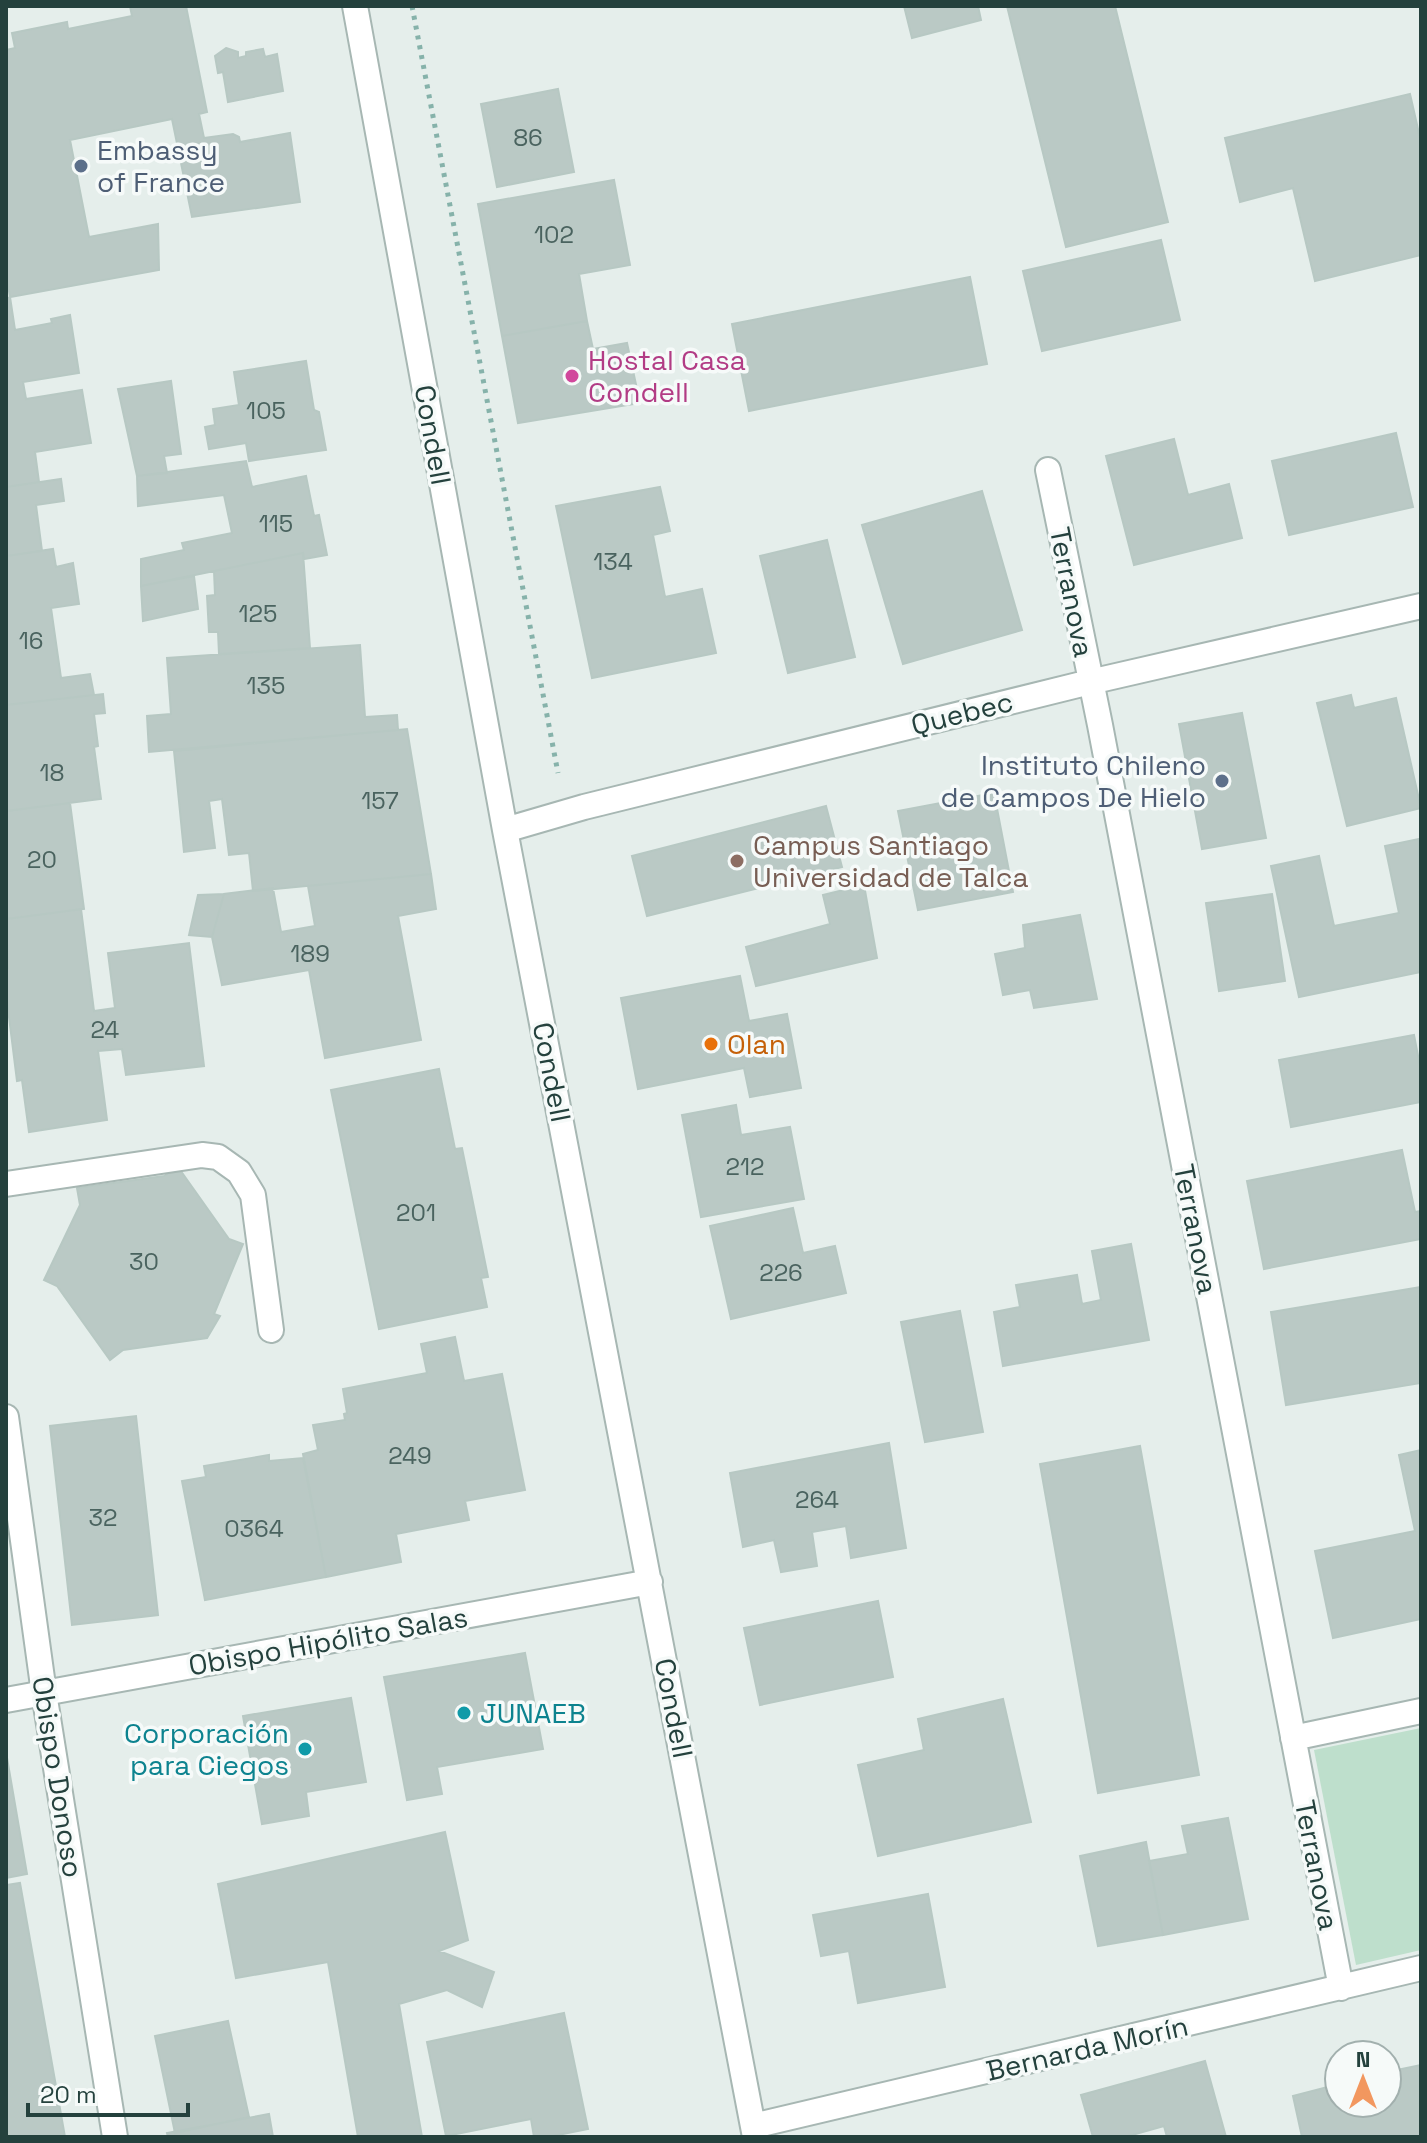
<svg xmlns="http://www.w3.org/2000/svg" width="1427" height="2143" font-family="'Space Grotesk',sans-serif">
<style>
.green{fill:#bedfcc}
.building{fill:#bac9c5;stroke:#b7c8c3;stroke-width:2}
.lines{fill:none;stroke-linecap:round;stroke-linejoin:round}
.minor-casing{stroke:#a7b7b3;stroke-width:28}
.path{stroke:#86b2aa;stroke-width:5;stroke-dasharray:4 6;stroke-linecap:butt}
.minor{stroke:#fff;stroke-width:24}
.service-dot{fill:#5c6f8a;stroke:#f6faf9;stroke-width:3}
.hotel-dot{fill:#d1479c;stroke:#f6faf9;stroke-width:3}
.education-dot{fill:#8d6e63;stroke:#f6faf9;stroke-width:3}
.food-dot{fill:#e8710a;stroke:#f6faf9;stroke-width:3}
.culture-dot{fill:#0f9aa8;stroke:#f6faf9;stroke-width:3}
.labels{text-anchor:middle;stroke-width:7;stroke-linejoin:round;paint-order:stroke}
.number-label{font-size:24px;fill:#4a635f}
.service-label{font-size:28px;fill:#4e5e75;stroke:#f6faf9;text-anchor:start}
.hotel-label{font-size:28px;fill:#b23c85;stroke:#f6faf9;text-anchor:start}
.street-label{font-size:28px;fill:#24413d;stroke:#f6faf9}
.education-label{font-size:28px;fill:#785e54;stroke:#f6faf9;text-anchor:start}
.food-label{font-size:28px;fill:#c56008;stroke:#f6faf9;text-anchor:start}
.culture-label{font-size:28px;fill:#0d838f;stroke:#f6faf9;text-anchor:start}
</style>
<rect width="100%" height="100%" fill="#e5eeeb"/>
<path class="green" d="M 1421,1728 L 1421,1950 L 1356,1965 L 1314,1750 Z"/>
<path class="building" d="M 130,6 L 186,6 L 207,112 L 199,114 L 204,138 L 233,134 L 239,137 L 240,142 L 290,133 L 300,202 L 192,217 L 172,119 L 70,140 L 89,237 L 158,224 L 159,270 L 10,297 L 6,274 L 6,50 L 15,48 L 12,33 L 67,22 L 68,29 L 132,16 Z
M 904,6 L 978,6 L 981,20 L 912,38 Z
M 1007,6 L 1115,6 L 1168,222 L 1066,247 Z
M 226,48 L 238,52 L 238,58 L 246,56 L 246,52 L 263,49 L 265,57 L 277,54 L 283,91 L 228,102 L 223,72 L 218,73 L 215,56 Z
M 558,89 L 574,172 L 497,187 L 481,104 Z
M 1410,94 L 1421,142 L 1421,255 L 1315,281 L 1293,188 L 1240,202 L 1225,138 Z
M 614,180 L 630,265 L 579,274 L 587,321 L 502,336 L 478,204 Z
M 1161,240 L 1180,320 L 1042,351 L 1023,271 Z
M 970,277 L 987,364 L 749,411 L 732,324 Z
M 10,297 L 15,330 L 52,323 L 51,319 L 70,315 L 79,373 L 23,382 L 26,399 L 82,390 L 91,443 L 35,452 L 39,482 L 6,487 L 6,298 Z
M 587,321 L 593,349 L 627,343 L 640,403 L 518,423 L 502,336 Z
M 306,361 L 314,410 L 319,412 L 326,450 L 249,461 L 246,443 L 209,449 L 205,427 L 215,425 L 213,409 L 239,405 L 234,372 Z
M 171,381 L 181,454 L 164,456 L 167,473 L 137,476 L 118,389 Z
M 1396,433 L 1413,507 L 1289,535 L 1272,461 Z
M 1174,439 L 1188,495 L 1229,484 L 1242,538 L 1134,565 L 1106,456 Z
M 246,461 L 252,487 L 306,476 L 314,516 L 319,515 L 327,555 L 304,559 L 303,553 L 141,586 L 141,559 L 184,550 L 182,543 L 232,533 L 224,495 L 138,506 L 137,476 Z
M 61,479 L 64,501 L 36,505 L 42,551 L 6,556 L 6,487 Z
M 660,487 L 670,531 L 653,535 L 665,597 L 702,589 L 716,653 L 592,678 L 556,506 Z
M 982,491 L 1022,630 L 903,664 L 862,525 Z
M 827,540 L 855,657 L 788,673 L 760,556 Z
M 53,549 L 56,567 L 73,563 L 79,604 L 51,608 L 61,678 L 90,674 L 94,695 L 6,705 L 6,556 Z
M 303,553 L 310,648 L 219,654 L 218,632 L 209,632 L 207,596 L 215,595 L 214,571 Z
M 194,576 L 198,609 L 143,621 L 141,586 Z
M 360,645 L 365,717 L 397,715 L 398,730 L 149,752 L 147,716 L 171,714 L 167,658 Z
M 103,694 L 105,713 L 94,714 L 98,746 L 94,747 L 101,799 L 6,811 L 6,705 Z
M 1351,695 L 1354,708 L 1396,698 L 1421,808 L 1347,826 L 1317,703 Z
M 1242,713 L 1266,838 L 1202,849 L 1179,724 Z
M 407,729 L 431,874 L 253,891 L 249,853 L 229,855 L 222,799 L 209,801 L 215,848 L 184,852 L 174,751 Z
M 994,793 L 1013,892 L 918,910 L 898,811 Z
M 70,803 L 84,909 L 6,919 L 6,811 Z
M 826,806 L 842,867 L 647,916 L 632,856 Z
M 1419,839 L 1421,972 L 1299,997 L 1271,866 L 1319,856 L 1334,926 L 1399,913 L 1385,846 Z
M 431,874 L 436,909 L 398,916 L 421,1040 L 325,1058 L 309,970 L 222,985 L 212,937 L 224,894 L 273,888 L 281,932 L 315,926 L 308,886 Z
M 864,885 L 877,958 L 756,986 L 746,947 L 830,924 L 823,895 Z
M 224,894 L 212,937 L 189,935 L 198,895 Z
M 1272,894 L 1285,981 L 1219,991 L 1206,903 Z
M 81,909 L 94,1011 L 115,1008 L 108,953 L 189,943 L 204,1066 L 126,1075 L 122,1049 L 98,1051 L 107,1120 L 29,1132 L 22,1080 L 17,1081 L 6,993 L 6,968 L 8,968 L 6,919 Z
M 1080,915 L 1097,999 L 1034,1008 L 1030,990 L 1003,995 L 995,954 L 1025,948 L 1023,925 Z
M 740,976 L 749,1021 L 787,1014 L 801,1088 L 750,1097 L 744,1068 L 638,1089 L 621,998 Z
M 1414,1035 L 1421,1071 L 1421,1102 L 1291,1127 L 1279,1060 Z
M 439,1069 L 455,1149 L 462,1148 L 488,1277 L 481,1278 L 487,1307 L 379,1329 L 331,1090 Z
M 736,1105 L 741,1135 L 790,1127 L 804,1199 L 701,1217 L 682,1115 Z
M 1402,1150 L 1415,1212 L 1421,1211 L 1421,1239 L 1264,1269 L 1247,1181 Z
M 178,1167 L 229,1239 L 243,1244 L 214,1314 L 220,1316 L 207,1338 L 123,1350 L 110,1360 L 57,1286 L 44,1280 L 80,1205 L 77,1188 L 164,1176 Z
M 793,1208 L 803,1253 L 835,1246 L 846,1293 L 731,1319 L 710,1226 Z
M 1131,1244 L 1149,1340 L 1003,1366 L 994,1312 L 1020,1307 L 1016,1285 L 1077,1275 L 1082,1304 L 1101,1300 L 1092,1251 Z
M 1421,1287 L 1421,1383 L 1286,1405 L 1271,1312 Z
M 960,1311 L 983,1432 L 925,1442 L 901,1322 Z
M 455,1337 L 464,1381 L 502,1374 L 525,1490 L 465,1501 L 469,1520 L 396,1534 L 401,1562 L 326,1577 L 303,1454 L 318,1450 L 313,1425 L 345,1420 L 344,1414 L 347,1413 L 343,1389 L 427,1373 L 421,1344 Z
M 136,1416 L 158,1615 L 72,1625 L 50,1426 Z
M 889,1443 L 906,1548 L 851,1558 L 846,1526 L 812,1532 L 817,1566 L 781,1572 L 774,1540 L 743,1547 L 730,1473 Z
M 1140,1446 L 1199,1775 L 1098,1793 L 1040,1464 Z
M 1421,1450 L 1421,1619 L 1333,1638 L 1315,1551 L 1415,1531 L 1399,1455 Z
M 269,1455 L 269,1461 L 303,1458 L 326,1577 L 205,1600 L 182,1481 L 206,1477 L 204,1466 Z
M 878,1601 L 893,1677 L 760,1705 L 744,1628 Z
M 525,1653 L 543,1749 L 437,1767 L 442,1794 L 407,1800 L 384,1677 Z
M 351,1698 L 366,1782 L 306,1792 L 309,1816 L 262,1824 L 243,1716 Z
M 1003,1699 L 1031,1822 L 878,1856 L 858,1765 L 924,1750 L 918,1719 Z
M 6,1752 L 27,1874 L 6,1878 Z
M 1228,1818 L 1248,1919 L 1163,1935 L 1149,1861 L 1188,1854 L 1182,1826 Z
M 445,1832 L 468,1940 L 439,1951 L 494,1972 L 482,2007 L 447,1990 L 399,2004 L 422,2137 L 358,2137 L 328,1962 L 236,1978 L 218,1884 Z
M 1146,1842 L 1163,1935 L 1098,1946 L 1080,1856 Z
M 20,1883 L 65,2137 L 6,2137 L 6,1885 Z
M 928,1894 L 945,1987 L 858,2003 L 849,1951 L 821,1956 L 813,1915 Z
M 564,2013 L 588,2129 L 548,2137 L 534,2137 L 531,2119 L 446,2136 L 427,2042 Z
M 228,2021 L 249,2117 L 175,2133 L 155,2036 Z
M 1205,2061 L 1226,2137 L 1167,2137 L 1164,2126 L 1125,2137 L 1093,2137 L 1081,2095 Z
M 1421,2065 L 1421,2137 L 1302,2137 L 1293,2096 L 1339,2084 L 1339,2103 L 1387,2103 L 1387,2072 Z
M 269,2114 L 273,2137 L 168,2137 L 167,2133 Z"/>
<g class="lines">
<g class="minor-casing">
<path id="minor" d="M 355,6 L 505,830 L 755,2137
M 1048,470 L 1100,725 L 1341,1988
M 505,830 L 584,807 L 1090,682 L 1421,606
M 6,1184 L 202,1155 L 218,1157 L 239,1172 L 253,1195 L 271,1330
M 6,1417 L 44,1693 L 115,2137
M 6,1700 L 650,1582
M 1293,1738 L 1421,1711
M 753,2126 L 1421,1968"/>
</g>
<path class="path" d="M 412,6 L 558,773"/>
<use href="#minor" class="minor"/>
</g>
<g class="service-dot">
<circle cx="81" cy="166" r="8"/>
<circle cx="1222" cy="781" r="8"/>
</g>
<circle class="hotel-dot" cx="572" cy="376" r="8"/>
<circle class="education-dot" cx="737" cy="861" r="8"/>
<circle class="food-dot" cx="711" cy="1044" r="8"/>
<g class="culture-dot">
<circle cx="464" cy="1713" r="8"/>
<circle cx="305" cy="1749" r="8"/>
</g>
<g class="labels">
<g class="number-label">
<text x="528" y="146">86</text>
<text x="554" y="243">102</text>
<text x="266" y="419">105</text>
<text x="276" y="532">115</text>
<text x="613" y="570">134</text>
<text x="258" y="622">125</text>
<text x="31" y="649">16</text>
<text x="266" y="694">135</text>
<text x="52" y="781">18</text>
<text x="380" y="809">157</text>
<text x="42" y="868">20</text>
<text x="310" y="962">189</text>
<text x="105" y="1038">24</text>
<text x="745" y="1175">212</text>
<text x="416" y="1221">201</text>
<text x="144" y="1270">30</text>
<text x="781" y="1281">226</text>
<text x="410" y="1464">249</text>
<text x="817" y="1508">264</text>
<text x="103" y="1526">32</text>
<text x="254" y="1537">0364</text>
</g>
<g class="service-label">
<text x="97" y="160">Embassy<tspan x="97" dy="32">of France</tspan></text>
<text x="1206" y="775" text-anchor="end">Instituto Chileno<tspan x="1206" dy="32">de Campos De Hielo</tspan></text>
</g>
<g class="hotel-label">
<text x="588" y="370">Hostal Casa<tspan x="588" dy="32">Condell</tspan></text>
</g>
<g class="street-label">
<text transform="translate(433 435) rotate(80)" y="10">Condell</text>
<text transform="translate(1072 592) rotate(79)" y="10">Terranova</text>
<text transform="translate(962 713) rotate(-14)" y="10">Quebec</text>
<text transform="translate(552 1072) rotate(79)" y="10">Condell</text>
<text transform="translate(1196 1229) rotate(79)" y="10">Terranova</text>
<text transform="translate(328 1641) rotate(-10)" y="10">Obispo Hipólito Salas</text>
<text transform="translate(674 1708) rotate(79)" y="10">Condell</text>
<text transform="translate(58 1777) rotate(81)" y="10">Obispo Donoso</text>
<text transform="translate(1317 1865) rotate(79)" y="10">Terranova</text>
<text transform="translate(1087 2048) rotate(-13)" y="10">Bernarda Morín</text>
</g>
<g class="education-label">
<text x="753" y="855">Campus Santiago<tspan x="753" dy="32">Universidad de Talca</tspan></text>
</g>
<g class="food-label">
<text x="727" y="1054">Olan</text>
</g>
<g class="culture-label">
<text x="480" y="1723">JUNAEB</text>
<text x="289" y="1743" text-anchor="end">Corporación<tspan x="289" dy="32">para Ciegos</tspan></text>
</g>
</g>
<rect width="1427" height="2143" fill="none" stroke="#24413d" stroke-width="16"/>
<g transform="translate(1363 2079)"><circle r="38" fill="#f6faf9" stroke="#a2b0ae" stroke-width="2"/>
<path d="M0-6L14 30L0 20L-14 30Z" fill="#f2975f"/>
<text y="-12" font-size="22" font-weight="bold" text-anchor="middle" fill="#24413d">N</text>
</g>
<path d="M28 2103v12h160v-12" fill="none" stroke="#24413d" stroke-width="4"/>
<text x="40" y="2103" font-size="24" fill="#24413d" stroke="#f6faf9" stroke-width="6" paint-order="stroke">20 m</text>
</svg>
